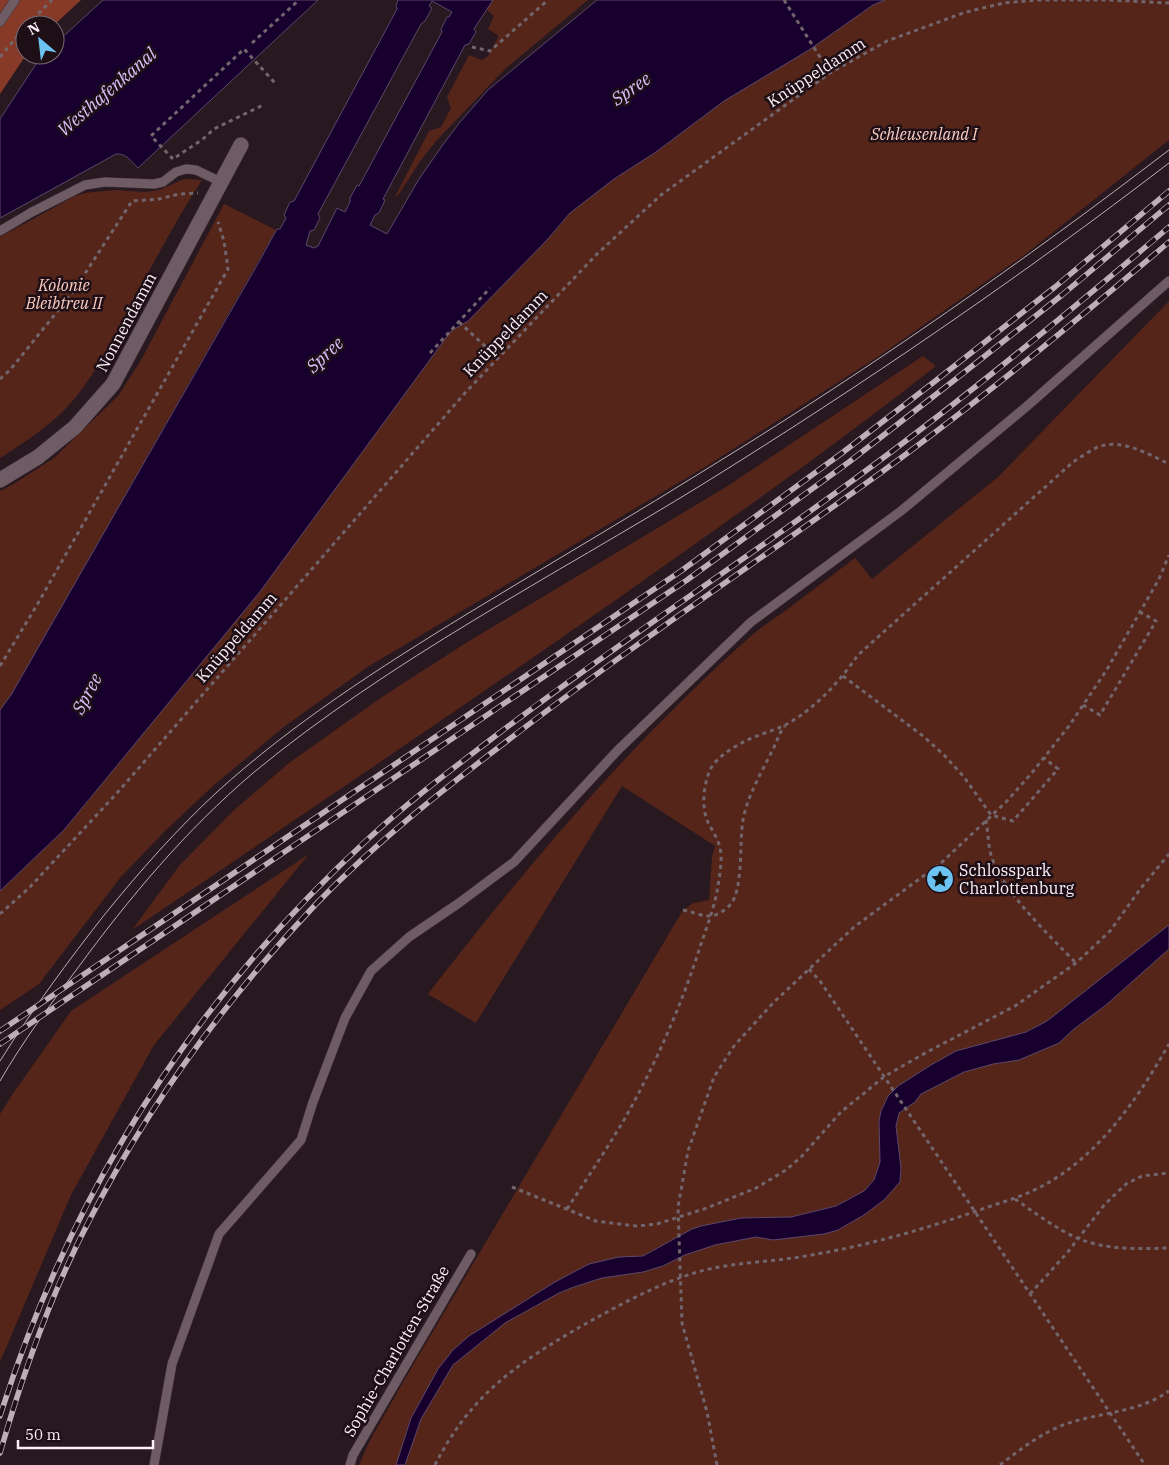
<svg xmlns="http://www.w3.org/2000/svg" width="1169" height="1465" font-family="'IBM Plex Serif',serif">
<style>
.green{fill:#55251a}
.forest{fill:#873a28}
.water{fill:#18002e;stroke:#5c486a;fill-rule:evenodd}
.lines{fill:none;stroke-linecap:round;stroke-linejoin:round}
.service-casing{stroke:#3f3338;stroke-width:10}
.minor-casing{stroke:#3f3338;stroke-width:16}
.path{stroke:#73656c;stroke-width:3;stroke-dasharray:4 4;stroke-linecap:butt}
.service{stroke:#6e5b64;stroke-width:9}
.minor{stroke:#6e5b64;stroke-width:15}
.tram{stroke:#bdafb6;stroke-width:1}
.rail-casing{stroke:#bdafb6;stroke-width:5.5}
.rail{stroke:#1e0f16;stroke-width:4;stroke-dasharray:11;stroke-linecap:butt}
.labels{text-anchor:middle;stroke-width:5;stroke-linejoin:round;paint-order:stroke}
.street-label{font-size:16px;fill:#fcf0f6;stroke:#1e0f16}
.park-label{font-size:16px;font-style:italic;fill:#fccdc1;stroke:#1e0f16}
.poi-label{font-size:16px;fill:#fcf0f6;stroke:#1e0f16;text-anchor:start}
.water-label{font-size:18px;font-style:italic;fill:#d8c0fa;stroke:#1e0f16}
</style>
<rect width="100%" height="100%" fill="#281820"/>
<path class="green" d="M 493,0 L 588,0 L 505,69 L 437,140 L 421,160 L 397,197 L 396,195 L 429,131 L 441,127 L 451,108 L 447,97 L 469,55 L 482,60 L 488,56 L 499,36 L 488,29 L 494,16 L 487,10 Z
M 885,0 L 1169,0 L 1169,140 L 1027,253 L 879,356 L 705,467 L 369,666 L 285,726 L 214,785 L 165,831 L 120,878 L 39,984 L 0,1010 L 0,891 L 64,830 L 259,593 L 451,331 L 468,321 L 547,240 L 570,213 L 614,179 L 656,152 L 724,101 L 809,50 L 873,5 Z
M 184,179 L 202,180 C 177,219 156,258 134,299 C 117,332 100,367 76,397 C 56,422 27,441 0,458 L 0,237 L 75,196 L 84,193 L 115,190 L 145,192 L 159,190 Z
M 224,204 L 276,230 L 11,695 L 0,710 L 0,491 L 15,483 L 54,458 L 118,396 L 141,360 Z
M 1169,301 L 1169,1465 L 359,1465 L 369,1442 L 410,1370 L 683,910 L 693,903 L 709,900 L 712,857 L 715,846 L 622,786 L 476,1023 L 428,994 C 526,867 631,742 752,635 C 764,625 777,617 789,608 C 811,591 833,575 855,558 L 872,579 L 998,477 Z
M 923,356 L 936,366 C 831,449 722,525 613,602 C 454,713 293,821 132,930 L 179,866 L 232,812 L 289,763 L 382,697 L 469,641 L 726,487 Z
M 309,854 L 154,1045 L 71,1195 L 0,1362 L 0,1114 L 12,1095 L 71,1011 Z"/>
<path class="forest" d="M 0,0 L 81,0 L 54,25 L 25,25 L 26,55 L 0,94 Z"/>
<path class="water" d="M 103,0 L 318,0 L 138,168 C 131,161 126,153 116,154 L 0,218 L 0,119 L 38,61 L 43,55 L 55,55 L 55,44 Z
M 398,0 L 493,0 L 474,29 L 476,32 L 469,44 L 465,45 L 383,199 L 385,200 L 379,213 L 375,215 L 370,225 L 387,234 L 419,179 L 442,146 L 460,122 L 488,90 L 597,0 L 885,0 L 873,5 L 809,50 L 724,101 L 656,152 L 614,179 L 570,213 L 547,240 L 468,321 L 451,331 L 259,593 L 64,830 L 0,891 L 0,710 L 11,695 L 260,260 L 277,229 L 280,229 L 286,218 L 284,215 L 290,202 L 294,201 L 397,9 L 396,5 ZM 432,1 L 452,12 L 449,17 L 447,17 L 441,29 L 442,32 L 359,186 L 357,185 L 350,198 L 350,202 L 345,212 L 337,208 L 318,246 L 314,248 L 306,245 L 310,231 L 314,230 L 320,218 L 318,214 L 421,24 L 425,21 L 432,8 L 429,6 Z
M 1169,925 L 1169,949 L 1106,1005 L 1074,1029 L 1059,1043 L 1019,1060 L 993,1064 L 964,1072 L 921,1094 L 915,1102 L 899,1113 L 896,1126 L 901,1168 L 900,1182 L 884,1200 L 864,1215 L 838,1230 L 824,1234 L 773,1240 L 756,1237 L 715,1245 L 685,1255 L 663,1266 L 643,1272 L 602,1278 L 574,1287 L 559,1293 L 505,1323 L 453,1365 L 421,1419 L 405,1465 L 396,1465 L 411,1418 L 438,1369 L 453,1350 L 469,1336 L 555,1282 L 589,1264 L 619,1257 L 643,1256 L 692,1229 L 701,1226 L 741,1218 L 791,1217 L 836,1206 L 864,1191 L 874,1180 L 880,1162 L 879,1121 L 881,1111 L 888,1096 L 898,1086 L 931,1065 L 956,1051 L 1026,1032 L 1047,1021 Z"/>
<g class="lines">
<g class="service-casing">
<path id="service" d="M 0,22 L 15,0
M 0,231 L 32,212 L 85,185 L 105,182 L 154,184 L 163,182 L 176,172 L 186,169 L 196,170 L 221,182
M 154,1465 L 172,1364 L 219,1234 L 301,1140 L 313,1102 L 345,1018 L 371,971 L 409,937 L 459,903 L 514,862 L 618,750 L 751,622 L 901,511 L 1026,407 L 1169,281
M 350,1465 L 353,1455 L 471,1254"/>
</g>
<g class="minor-casing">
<path id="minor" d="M 0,480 L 38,457 L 75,427 L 113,384 L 241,145"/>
</g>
<path class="path" d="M 784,0 L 830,73
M 27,25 L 52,0
M 252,43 L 299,0
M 472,47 L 490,51 L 548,0
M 0,57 L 25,27
M 176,157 L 203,139 L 214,129 L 263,105
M 173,159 L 151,136 L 244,49 L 275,83
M 459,322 L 498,358
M 430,353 L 490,288
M 0,379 L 10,370 L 73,292 L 132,201 L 159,199 L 179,194 L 198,193
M 0,666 L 37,605 L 228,269 L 224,241 L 218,222
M 843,676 L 923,736 L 944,755 L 964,777 L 991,815 L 1013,821 L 1058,769 L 1044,758
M 1083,705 L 1100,715 L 1156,621 L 1140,612
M 986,820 C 988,831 988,844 991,855 C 1001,890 1050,936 1076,963
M 683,910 C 703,914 711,923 729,906 C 744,892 739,841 743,820 C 748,794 762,772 773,749 C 778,740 778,734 785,726
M 0,914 L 30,887 L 117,793 L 465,393 L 597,254 L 661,195 L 830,73 L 887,41 L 966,12 L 1004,3 L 1037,0 L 1108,0 L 1169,3
M 809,969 L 820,981 L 1145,1465
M 512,1187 L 596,1221 L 636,1226 L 657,1224 L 707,1208 L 756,1188 L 786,1170 L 801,1157 L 841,1112 L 885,1076 L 927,1052 L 1015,1006 L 1076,963 L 1110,931 L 1141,888 L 1169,854
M 1015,1199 C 1035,1213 1055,1228 1077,1238 C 1105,1250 1139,1249 1169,1248
M 567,1209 C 586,1180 606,1150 624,1120 C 655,1065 681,1007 700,947 C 706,929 713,911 717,892 C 719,878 723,862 720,847 C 717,837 711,829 707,820 C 701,804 704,783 711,768 C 718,755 743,741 757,736 C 766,732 776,730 785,725 C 814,710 840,681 858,655 L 1073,462 C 1083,456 1094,447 1105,445 C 1127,441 1150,455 1169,464
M 1030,1294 L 1067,1253 L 1105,1204 L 1126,1184 L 1142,1176 L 1169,1173
M 435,1465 C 447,1441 462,1419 480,1400 C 512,1366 555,1341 596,1318 C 631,1299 666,1280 705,1270 C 734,1263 764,1262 793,1258 C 861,1248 926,1229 991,1206 C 1016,1198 1037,1191 1059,1176 C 1107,1144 1141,1093 1169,1044
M 717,1465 L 707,1412 L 682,1323 L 678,1207 L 688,1151 L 714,1077 L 734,1046 L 773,1003 L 854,927 L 941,863 L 1006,802 L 1031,774 L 1069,726 L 1106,671 L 1159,579 L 1169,555
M 1000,1465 C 1021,1449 1041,1433 1066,1424 C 1100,1412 1138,1413 1169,1391"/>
<use href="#service" class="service"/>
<use href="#minor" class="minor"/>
<path class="tram" d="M 0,1061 C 32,1010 68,961 105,914 C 140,871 176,830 217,792 C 293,723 379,668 467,614 C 551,563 635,514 718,462 C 874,366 1024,261 1169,150
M 0,1081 C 23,1041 50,1005 77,969 C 129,898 186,830 253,773 C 391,659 552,577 703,484 C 864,384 1019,278 1169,163"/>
<g class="rail-casing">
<path id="rail" d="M 0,1031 L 681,571 L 842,453 L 934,382 L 1055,287 L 1169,191
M 0,1044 L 687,580 L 849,462 L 952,382 L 1062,295 L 1169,205
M 0,1416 C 71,1191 195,998 368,839 C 408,802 451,770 494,737 C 612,647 736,566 856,478 C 964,399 1067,314 1169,227
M 0,1453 C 23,1373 51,1293 90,1219 C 149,1104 227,998 316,904 C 374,844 440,792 507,741 C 623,652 745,570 865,484 C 970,409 1070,326 1169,242"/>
</g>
<use href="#rail" class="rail"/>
</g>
<defs>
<g id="sight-disc" transform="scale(1.4375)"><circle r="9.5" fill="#6cc3f2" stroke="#1e0f16"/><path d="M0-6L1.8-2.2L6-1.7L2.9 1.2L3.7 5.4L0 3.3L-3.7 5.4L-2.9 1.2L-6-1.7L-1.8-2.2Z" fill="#111"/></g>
</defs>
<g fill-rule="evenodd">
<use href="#sight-disc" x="940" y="879"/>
</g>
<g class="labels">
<g class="street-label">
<text transform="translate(816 72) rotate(-33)" y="6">Knüppeldamm</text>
<text transform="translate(126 322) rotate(-62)" y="6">Nonnendamm</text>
<text transform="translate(505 333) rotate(-46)" y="6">Knüppeldamm</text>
<text transform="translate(236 637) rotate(-49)" y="6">Knüppeldamm</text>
<text transform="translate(396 1351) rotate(-60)" y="6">Sophie-Charlotten-Straße</text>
</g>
<g class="park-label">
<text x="924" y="140">Schleusenland I</text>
<text x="64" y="291">Kolonie<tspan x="64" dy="18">Bleibtreu II</tspan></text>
</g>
<g class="poi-label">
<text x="959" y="876">Schlosspark<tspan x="959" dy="18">Charlottenburg</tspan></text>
</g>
<g class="water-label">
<text transform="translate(631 89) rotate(-35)" y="6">Spree</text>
<text transform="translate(107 92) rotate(-41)" y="6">Westhafenkanal</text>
<text transform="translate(325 355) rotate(-43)" y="6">Spree</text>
<text transform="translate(87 694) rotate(-62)" y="6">Spree</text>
</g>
</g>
<g transform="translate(40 40) rotate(332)"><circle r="24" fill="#1e0f16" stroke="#776970"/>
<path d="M0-4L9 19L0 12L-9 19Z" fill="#6cc3f2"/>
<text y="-8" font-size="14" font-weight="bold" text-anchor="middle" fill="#fcf0f6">N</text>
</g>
<path d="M18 1440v8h135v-8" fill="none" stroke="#fcf0f6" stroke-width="2.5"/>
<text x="25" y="1440" font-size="15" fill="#fcf0f6" stroke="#1e0f16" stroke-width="4" paint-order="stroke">50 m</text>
</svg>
